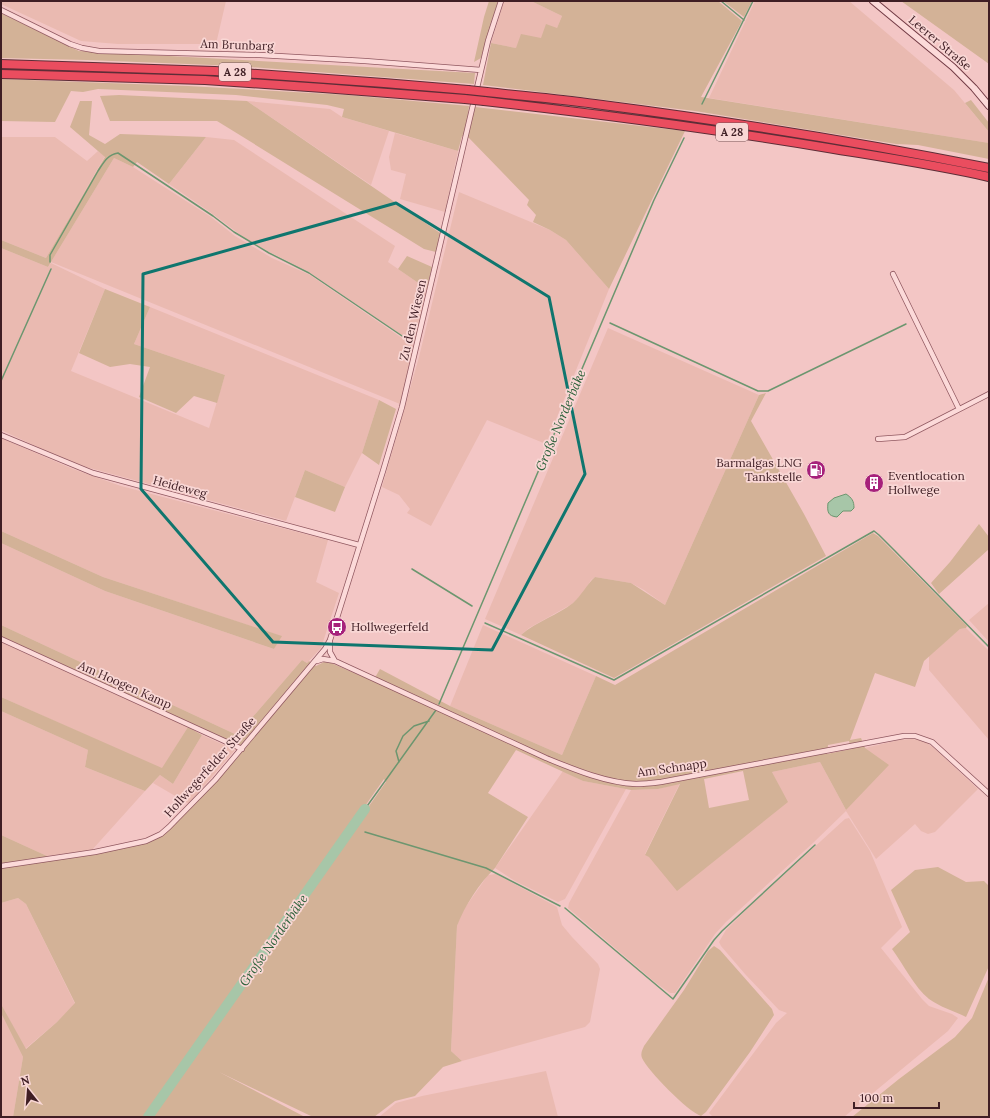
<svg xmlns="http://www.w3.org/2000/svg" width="990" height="1118" font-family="Lora,serif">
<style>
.farmland{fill:#eabab1}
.green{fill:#d3b297;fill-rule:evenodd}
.water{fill:#a7c6a8;stroke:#6c966f}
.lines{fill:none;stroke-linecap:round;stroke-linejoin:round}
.stream{stroke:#6c966f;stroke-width:1.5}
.river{stroke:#a7c6a8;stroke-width:10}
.minor-casing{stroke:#905860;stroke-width:6}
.secondary-casing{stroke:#723b45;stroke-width:8}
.motorway-casing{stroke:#5e2d37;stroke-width:10}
.minor{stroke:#fcdad9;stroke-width:4.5}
.secondary{stroke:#fcdad9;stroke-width:6}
.motorway{stroke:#ea4d5f;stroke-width:8}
.motorway-bridge-casing{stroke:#5e2d37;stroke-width:10;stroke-linecap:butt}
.motorway-bridge{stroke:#ea4d5f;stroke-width:8}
.marked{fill:none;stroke:#0f766e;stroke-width:3;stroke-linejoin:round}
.labels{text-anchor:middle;stroke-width:3.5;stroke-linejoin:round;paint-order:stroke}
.shield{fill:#f9d7d5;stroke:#775659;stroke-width:1}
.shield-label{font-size:11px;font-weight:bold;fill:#3f1e24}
.street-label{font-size:12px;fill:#3f1e24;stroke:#f9d7d5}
.poi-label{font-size:12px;fill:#3f1e24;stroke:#f9d7d5;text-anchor:start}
.water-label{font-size:13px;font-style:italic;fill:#2b6039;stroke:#f9d7d5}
</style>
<rect width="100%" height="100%" fill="#f3c6c5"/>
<path class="farmland" d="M 1,1 L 226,1 L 216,44 L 118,44 L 81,41 L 1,4 Z
M 504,1 L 531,1 L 562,16 L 557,28 L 541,38 L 516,48 L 491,43 Z
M 755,1 L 849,1 L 954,90 L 989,132 L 989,143 L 709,98 Z
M 247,101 L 330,109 L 342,117 L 389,131 L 371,185 Z
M 395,133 L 458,151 L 445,212 L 400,199 L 406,174 L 391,170 L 389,157 Z
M 1,137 L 55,137 L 87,161 L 98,151 L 105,156 L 46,258 L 1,240 Z
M 206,137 L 234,140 L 395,246 L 388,262 L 427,289 L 415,344 L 309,272 L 250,242 L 210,212 L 169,184 Z
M 114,158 L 133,167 L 211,217 L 235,236 L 272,258 L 310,275 L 415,347 L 400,404 L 51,262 Z
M 459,192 L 550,230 L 566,240 L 609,289 L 546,444 L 487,420 L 431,526 L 407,513 L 410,509 L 399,495 L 382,487 L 419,357 Z
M 1,248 L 48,267 L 51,263 L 105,289 L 71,371 L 209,428 L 225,375 L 134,344 L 150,307 L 379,400 L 362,453 L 345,487 L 305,470 L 286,521 L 86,467 L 44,450 L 1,430 Z
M 608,328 L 759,395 L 665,605 L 644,590 L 631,583 L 595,577 L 591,580 L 584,592 L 572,604 L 529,628 L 521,635 L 485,619 Z
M 1,438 L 73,469 L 121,486 L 328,540 L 316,582 L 339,593 L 321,648 L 307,663 L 302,660 L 237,735 L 1,625 L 1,543 L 105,591 L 274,649 L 281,636 L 103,577 L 1,531 Z
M 989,603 L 989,642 L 969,620 Z
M 483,625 L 596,676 L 562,755 L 450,706 Z
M 966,628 L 989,651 L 989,740 L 929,670 L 929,655 L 960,629 Z
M 1,642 L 188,727 L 162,769 L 1,697 Z
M 1,711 L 88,750 L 85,767 L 145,791 L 92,850 L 47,856 L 1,835 Z
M 202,735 L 235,750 L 189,804 L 153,783 L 160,775 L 173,784 Z
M 912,739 L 924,741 L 934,748 L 978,789 L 935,832 L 928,834 L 921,831 L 915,824 L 876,859 L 846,811 L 813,843 L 726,922 L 715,934 L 675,993 L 670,993 L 656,983 L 568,908 L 569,903 L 631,790 L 658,789 L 680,783 L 645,854 L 649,856 L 787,802 L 772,772 L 820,762 L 846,810 L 865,748 L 899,740 Z
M 563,771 L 583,781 L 626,789 L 565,899 L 558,902 L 515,881 L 495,868 Z
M 849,818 L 870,851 L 902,927 L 881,948 L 922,999 L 929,1006 L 952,1014 L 958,1018 L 948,1031 L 844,1117 L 713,1117 L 709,1113 L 776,1023 L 787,1013 L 779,1010 L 745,974 L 721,946 L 719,942 L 726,930 L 749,907 L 845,819 Z
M 496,874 L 557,907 L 562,925 L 572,937 L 598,964 L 600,969 L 590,1022 L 585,1027 L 462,1061 L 451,1051 L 457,926 L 462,912 L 488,875 Z
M 18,898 L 26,904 L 75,1004 L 57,1022 L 25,1049 L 1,1004 L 1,903 Z
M 1,1013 L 23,1057 L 13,1117 L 1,1117 Z
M 546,1071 L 558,1117 L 379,1117 L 396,1103 L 422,1096 Z"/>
<path class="green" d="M 489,1 L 498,1 L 481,58 L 474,62 L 484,17 Z
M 531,1 L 718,1 L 742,21 L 701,97 L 989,143 L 989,159 L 918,145 L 896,144 L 695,111 L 483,85 L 491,43 L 516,48 L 521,34 L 541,38 L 546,24 L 557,28 L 562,16 Z
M 723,1 L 752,1 L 744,17 Z
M 901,1 L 989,1 L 989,64 Z
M 1,13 L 79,51 L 475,73 L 474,84 L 237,66 L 87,60 L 1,58 Z
M 1,79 L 188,86 L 347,95 L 469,106 L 467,122 L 471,124 L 475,107 L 685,131 L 609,289 L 566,240 L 550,230 L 533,222 L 536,215 L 527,205 L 529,200 L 469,138 L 462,136 L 458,151 L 342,117 L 344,109 L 327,105 L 236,95 L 98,89 L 83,92 L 71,91 L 55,122 L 1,121 Z
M 119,95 L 247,101 L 440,233 L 436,252 L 424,249 L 217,121 L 110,121 L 100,96 Z
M 971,100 L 989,123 L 989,132 L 965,103 Z
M 80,101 L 92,101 L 89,135 L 105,144 L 120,134 L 206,137 L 169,184 L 137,162 L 133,167 L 114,158 L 48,267 L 1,248 L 1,240 L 46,258 L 105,157 L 70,127 Z
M 407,256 L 432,267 L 427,289 L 398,269 Z
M 105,289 L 150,307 L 134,344 L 225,375 L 217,403 L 194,396 L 176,413 L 139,397 L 150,367 L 130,364 L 110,367 L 79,353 Z
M 766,393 L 751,421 L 804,514 L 826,556 L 614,678 L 521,635 C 537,621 558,615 573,603 C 582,595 587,584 595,577 L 631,583 L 665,605 L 759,395 Z
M 379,400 L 396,409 L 379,465 L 362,453 Z
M 305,470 L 345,487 L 335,512 L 295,497 Z
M 979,524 L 989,537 L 989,549 L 939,594 L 931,583 L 950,562 Z
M 1,531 L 103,577 L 282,636 L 274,649 L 105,591 L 1,543 Z
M 873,533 L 878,536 L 967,626 L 966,628 L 960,629 L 924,661 L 915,687 L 875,673 L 850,740 L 861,738 L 865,748 L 889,765 L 846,810 L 820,762 L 772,772 L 788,802 L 677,891 L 649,857 L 645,855 L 680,784 L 658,789 L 631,790 L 583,781 L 516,750 L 488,793 L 528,817 L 495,868 C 479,884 465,905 457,926 L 451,1051 L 462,1061 L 443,1067 L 415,1096 L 395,1101 L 374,1117 L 313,1117 L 219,1072 L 305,1117 L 150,1117 L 386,782 L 384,779 L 146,1117 L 13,1117 L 23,1057 L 1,1013 L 1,1004 L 26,1049 L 57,1022 L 75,1003 L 26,904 L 18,898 L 1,903 L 1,835 L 47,856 L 47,861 L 98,853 L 163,834 L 215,782 L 241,746 L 1,636 L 1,625 L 237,735 L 302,660 L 307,663 L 309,661 L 316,666 L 324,662 L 331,663 L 373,681 L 380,669 L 450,706 L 562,755 L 596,676 L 615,685 ZM 849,741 L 851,749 L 827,754 L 828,745 ZM 743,771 L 749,800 L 709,808 L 704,779 Z
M 1,697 L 162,768 L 188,727 L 202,735 L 173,784 L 160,775 L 145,791 L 85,767 L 88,750 L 1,711 Z
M 938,867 L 966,882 L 984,881 L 989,886 L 989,966 L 966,1017 C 954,1011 940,1007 929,999 C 915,988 903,964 892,949 L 910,932 L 891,890 L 915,870 Z
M 714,946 L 720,950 L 772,1009 L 774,1015 L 750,1052 L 706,1112 L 701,1116 C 688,1112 647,1070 642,1058 C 640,1053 643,1049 644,1046 L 684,990 L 708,951 Z
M 989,977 L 989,1117 L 852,1117 L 899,1079 L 955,1037 L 972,1018 Z"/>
<path class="water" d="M 846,494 C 852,498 854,501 854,508 L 851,511 L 843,511 L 837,517 C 828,516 827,512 828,503 L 834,498 Z"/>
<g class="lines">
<path class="stream" d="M 721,1 L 744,20
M 702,104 L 753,1
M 50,262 L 50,255 L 98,171 C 104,162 107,155 118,153 L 213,216 L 234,232 L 269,253 L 309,273 L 411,342
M 610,323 L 758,391 L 768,391 L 906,324
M 1,381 L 51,269
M 412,569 L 472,606
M 485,623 L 614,680 L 874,531 L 879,535 L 895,551 L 989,647
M 439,704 L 654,200 L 684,138
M 399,762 L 396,751 L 403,736 L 414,726 L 429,721
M 365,809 L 436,710
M 365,832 L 486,868 L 560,906
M 565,908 L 673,999 L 714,940 L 722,931 L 815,845"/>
<path class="river" d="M 148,1117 L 365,809"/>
<g class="minor-casing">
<path id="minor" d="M 1,10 L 70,44 L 82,48 L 99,51 L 260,55 L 365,61 L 481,70
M 893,274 L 959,409
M 1,435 L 93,473 L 359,545
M 878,439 L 905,437 L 989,394
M 1,639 L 242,749
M 330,642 L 330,652 L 335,661
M 317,661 L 323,659 L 335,661 L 546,758 C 573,769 606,783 636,784 C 644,784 653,783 661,782 L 904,736 L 915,736 L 932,742 L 989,794
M 1,866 L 95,852 L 146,841 L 161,834 L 169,827 L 215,780 L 325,649 L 330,640 L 383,471 L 402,407 L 488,41 L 501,1"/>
</g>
<g class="secondary-casing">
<path id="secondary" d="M 873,1 L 953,67 L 974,88 L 989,106"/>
</g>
<g class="motorway-casing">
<path id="motorway" d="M 1,64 L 215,71 L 384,83 L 468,90
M 1,74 L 205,80 L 323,88 L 465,99
M 487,92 C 523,96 559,99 595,104 C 727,121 859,142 989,168
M 484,101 C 599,114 714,129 828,148 C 882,157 936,165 989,177"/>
</g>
<use href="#minor" class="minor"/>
<use href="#secondary" class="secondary"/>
<use href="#motorway" class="motorway"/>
<g class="motorway-bridge-casing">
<path id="motorway-bridge" d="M 468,90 L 487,92
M 465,99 L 484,101"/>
</g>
<use href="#motorway-bridge" class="motorway-bridge"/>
</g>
<path class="marked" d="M 396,203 L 549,297 L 585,474 L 492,650 L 273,642 L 141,489 L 143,274 Z"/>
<defs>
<g id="fuel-disc" transform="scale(1)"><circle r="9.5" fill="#a6217b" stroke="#f9d7d5"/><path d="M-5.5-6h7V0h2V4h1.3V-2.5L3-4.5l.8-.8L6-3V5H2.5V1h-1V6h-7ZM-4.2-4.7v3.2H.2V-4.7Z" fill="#fff"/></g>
<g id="building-disc" transform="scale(1)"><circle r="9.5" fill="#a6217b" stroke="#f9d7d5"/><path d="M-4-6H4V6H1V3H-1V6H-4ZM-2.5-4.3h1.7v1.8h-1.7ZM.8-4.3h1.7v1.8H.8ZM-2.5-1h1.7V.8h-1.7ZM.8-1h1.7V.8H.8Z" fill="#fff"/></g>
<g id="bus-disc" transform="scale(1)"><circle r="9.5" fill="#a6217b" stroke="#f9d7d5"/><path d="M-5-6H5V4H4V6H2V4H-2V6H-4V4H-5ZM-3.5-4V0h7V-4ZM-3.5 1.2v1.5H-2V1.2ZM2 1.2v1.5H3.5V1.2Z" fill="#fff"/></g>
</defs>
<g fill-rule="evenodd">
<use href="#fuel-disc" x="816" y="470"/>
<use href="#building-disc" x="874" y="483"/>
<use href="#bus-disc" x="337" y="627"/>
</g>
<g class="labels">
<g class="shield">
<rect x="219" y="63" width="32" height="18" rx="3"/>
<rect x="716" y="123" width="32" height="18" rx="3"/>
</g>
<g class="shield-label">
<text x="235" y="76">A 28</text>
<text x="732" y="136">A 28</text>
</g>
<g class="street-label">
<text transform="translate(940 43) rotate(40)" y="4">Leerer Straße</text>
<text transform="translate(237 45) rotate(2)" y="4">Am Brunbarg</text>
<text transform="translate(413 320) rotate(-77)" y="4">Zu den Wiesen</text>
<text transform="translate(180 487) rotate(15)" y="4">Heideweg</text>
<text transform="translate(125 685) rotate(24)" y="4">Am Hoogen Kamp</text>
<text transform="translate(210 767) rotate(-48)" y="4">Hollwegerfelder Straße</text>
<text transform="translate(672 768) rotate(-8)" y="4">Am Schnapp</text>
</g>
<g class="poi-label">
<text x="802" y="467" text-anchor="end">Barmalgas LNG<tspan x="802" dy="14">Tankstelle</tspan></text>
<text x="888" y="480">Eventlocation<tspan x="888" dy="14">Hollwege</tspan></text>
<text x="351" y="631">Hollwegerfeld</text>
</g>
<g class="water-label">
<text transform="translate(560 420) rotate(-67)" y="5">Große Norderbäke</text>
<text transform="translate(273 940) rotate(-55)" y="5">Große Norderbäke</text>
</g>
</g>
<rect width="990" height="1118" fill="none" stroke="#3f1e24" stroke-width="4"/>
<g transform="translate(28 1090) rotate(343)" stroke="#f9d7d5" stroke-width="3" paint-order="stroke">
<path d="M0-3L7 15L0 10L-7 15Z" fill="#3f1e24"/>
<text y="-6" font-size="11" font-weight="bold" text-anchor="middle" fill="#3f1e24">N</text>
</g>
<path d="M854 1102v6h85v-6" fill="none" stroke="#3f1e24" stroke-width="2"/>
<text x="860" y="1102" font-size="12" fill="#3f1e24" stroke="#f9d7d5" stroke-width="3" paint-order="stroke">100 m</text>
</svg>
